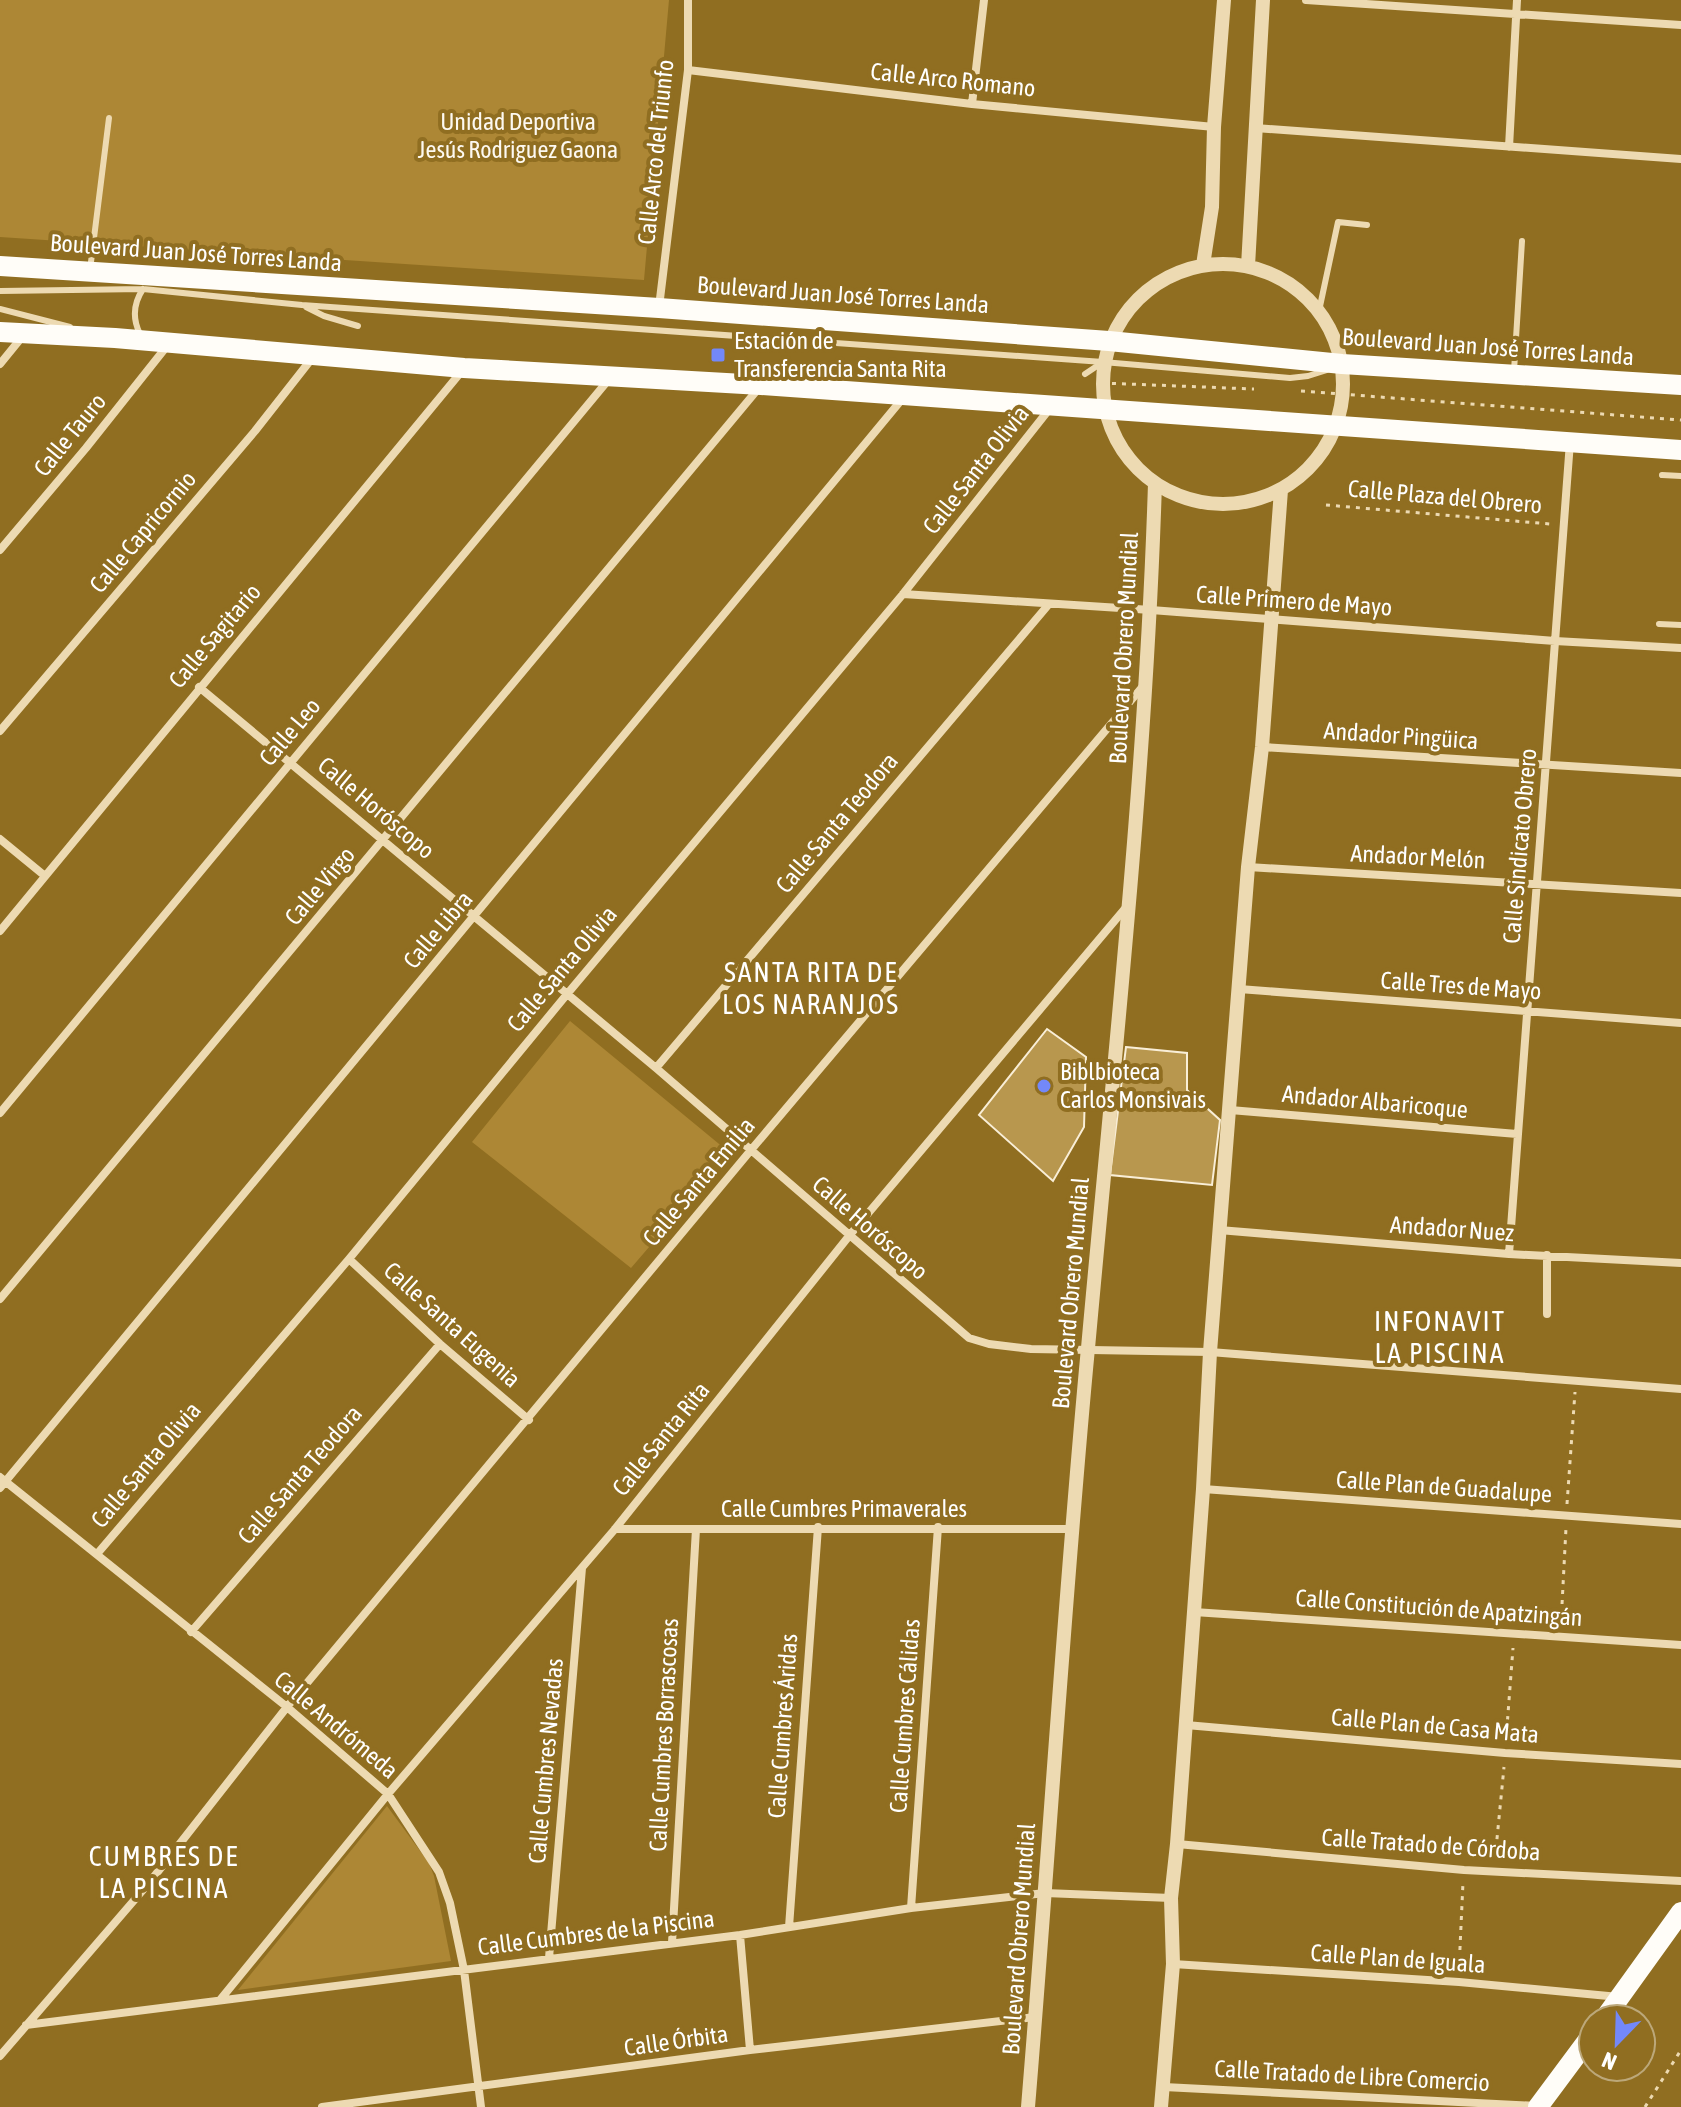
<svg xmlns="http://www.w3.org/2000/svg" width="1681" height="2107" font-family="'Asap Condensed',sans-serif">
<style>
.green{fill:#ad8735}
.building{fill:#b8974e;stroke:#f9eed7;stroke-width:2}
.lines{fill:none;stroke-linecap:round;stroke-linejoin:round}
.path{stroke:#eddab2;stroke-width:3;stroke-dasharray:4 6;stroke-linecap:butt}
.service{stroke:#eddab2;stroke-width:6}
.minor{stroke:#eddab2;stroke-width:8}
.tertiary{stroke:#eddab2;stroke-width:14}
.primary{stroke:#fffdf8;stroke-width:20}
.poi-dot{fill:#7388f9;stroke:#906e21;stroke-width:3}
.labels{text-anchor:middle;stroke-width:8;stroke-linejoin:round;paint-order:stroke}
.street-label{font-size:24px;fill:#fff;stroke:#906e21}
.park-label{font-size:24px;fill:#fdf9f1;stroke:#906e21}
.poi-label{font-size:24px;fill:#fff;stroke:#906e21;text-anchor:start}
.quarter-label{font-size:28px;letter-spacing:2px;fill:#fff;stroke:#906e21}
</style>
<rect width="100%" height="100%" fill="#906e21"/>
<path class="green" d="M 0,0 L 669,0 L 644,280 L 0,237 Z
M 570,1021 L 730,1153 L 631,1268 L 472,1142 Z
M 387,1806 L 429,1863 L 434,1876 L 451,1961 L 238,1990 Z"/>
<path class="building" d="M 1047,1029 L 1086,1057 L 1084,1127 L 1053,1181 L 979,1115 Z
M 1126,1047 L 1187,1053 L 1187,1090 L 1220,1120 L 1212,1185 L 1110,1175 Z"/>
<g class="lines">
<path class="path" d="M 1102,383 L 1254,389
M 1301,391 L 1681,420
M 1326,505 L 1550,524
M 1567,1504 L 1575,1392
M 1561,1624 L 1566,1528
M 1506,1740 L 1513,1648
M 1495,1859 L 1504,1767
M 1459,1970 L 1463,1882
M 1645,2107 L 1681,2050"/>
<path class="service" d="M 90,270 L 109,118
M 0,291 L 143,289 L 302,305 L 1103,362 L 1290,378 L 1308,376 L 1327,370
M 306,307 L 324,316 L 358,326
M 0,309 L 70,327
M 1319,311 L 1338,222 L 1367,225
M 140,334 C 132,318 133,304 143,289
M 1514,371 L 1522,241
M 1085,374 L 1103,362
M 1662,475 L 1681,476
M 1659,624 L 1681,625"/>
<path class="minor" d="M 1306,0 L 1681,25
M 688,70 L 972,104 L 1214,127
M 972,104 L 984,0
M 1255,128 L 1681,159
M 1509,147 L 1517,0
M 659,307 L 688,70 L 688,0
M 0,364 L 22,337
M 0,550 L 86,448 L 167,346
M 903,594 L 1151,610 L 1555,641 L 1681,648
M 199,687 L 656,1068 L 969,1338 L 989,1344 L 1031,1349 L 1210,1352 L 1681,1389
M 0,731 L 255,431 L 313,357
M 1262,747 L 1681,773
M 0,839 L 45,876
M 1248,867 L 1681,893
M 0,931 L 461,372
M 1239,989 L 1681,1023
M 656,1068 L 1049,604
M 1230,1110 L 1517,1134
M 0,1113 L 610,378
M 1219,1230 L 1509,1254 L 1681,1263
M 1509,1254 L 1570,442
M 1547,1255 L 1547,1314
M 349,1259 L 440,1344 L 529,1420
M 0,1299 L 758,389
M 0,1477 L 287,1707 L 388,1794 L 439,1872 L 450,1903 L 464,1970 L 481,2107
M 0,1488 L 903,398
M 1203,1489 L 1681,1524
M 615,1529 L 1072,1529
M 97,1554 L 349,1259 L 568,993 L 903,594 L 1051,407
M 1194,1612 L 1681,1645
M 191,1632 L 440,1344
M 1186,1725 L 1505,1753 L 1681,1764
M 1177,1844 L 1464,1870 L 1681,1881
M 911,1908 L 938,1527
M 789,1927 L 818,1527
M 740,1935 L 750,2050
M 672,1943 L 696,1529
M 549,1958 L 582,1568
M 1173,1964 L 1459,1982 L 1619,1997
M 220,2000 L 388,1794 L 615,1529 L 849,1236 L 1128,905
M 26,2025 L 740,1935 L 911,1908 L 1045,1893 L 1171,1898
M 0,2056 L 149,1883 L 287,1707 L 751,1150 L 1144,685
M 1164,2087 L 1537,2106
M 322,2107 L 750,2050 L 1035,2017"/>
<path class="tertiary" d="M1103 384a120 120 0 1 1 240 0a120 120 0 1 1-240 0Z
M 1203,265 L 1212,207 L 1214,127 L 1224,0
M 1248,266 L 1263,0
M 1028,2107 C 1049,1854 1064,1601 1088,1348 C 1114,1060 1146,773 1155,483
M 1161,2107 L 1173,1964 L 1171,1898 L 1177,1844 L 1203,1489 L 1210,1352 L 1248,867 L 1262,747 L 1281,490"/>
<path class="primary" d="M 0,266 L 659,308 L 1109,341 L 1342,364 L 1681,385
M 0,332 L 115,338 L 464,368 L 761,385 L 1681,450
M 1604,2019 L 1681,1912
M 1538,2107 L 1593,2033"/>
</g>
<g class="poi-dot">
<rect x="710" y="347" width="16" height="16" rx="4"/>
<circle cx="1044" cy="1086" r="8"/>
</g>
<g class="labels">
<g class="street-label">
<text transform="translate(953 80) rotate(6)" y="8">Calle Arco Romano</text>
<text transform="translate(656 152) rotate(-84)" y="8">Calle Arco del Triunfo</text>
<text transform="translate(196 253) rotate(4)" y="8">Boulevard Juan José Torres Landa</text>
<text transform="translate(843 295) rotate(4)" y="8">Boulevard Juan José Torres Landa</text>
<text transform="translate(1488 347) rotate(4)" y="8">Boulevard Juan José Torres Landa</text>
<text transform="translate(70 435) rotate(-51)" y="8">Calle Tauro</text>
<text transform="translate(976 470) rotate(-52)" y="8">Calle Santa Olivia</text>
<text transform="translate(1445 497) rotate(5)" y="8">Calle Plaza del Obrero</text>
<text transform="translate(143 532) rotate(-50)" y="8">Calle Capricornio</text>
<text transform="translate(1294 601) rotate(4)" y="8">Calle Primero de Mayo</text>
<text transform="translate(215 636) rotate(-50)" y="8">Calle Sagitario</text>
<text transform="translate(1124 648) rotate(-87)" y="8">Boulevard Obrero Mundial</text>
<text transform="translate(290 732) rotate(-50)" y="8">Calle Leo</text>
<text transform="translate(1401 736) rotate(4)" y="8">Andador Pingüica</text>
<text transform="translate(376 808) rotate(40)" y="8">Calle Horóscopo</text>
<text transform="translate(837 823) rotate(-50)" y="8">Calle Santa Teodora</text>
<text transform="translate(1520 846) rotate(-85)" y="8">Calle Sindicato Obrero</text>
<text transform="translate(1418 857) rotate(3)" y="8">Andador Melón</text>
<text transform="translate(320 886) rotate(-50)" y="8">Calle Virgo</text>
<text transform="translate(438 930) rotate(-50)" y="8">Calle Libra</text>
<text transform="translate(562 969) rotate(-50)" y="8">Calle Santa Olivia</text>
<text transform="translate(1461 986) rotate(4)" y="8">Calle Tres de Mayo</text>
<text transform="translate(1375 1102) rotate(5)" y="8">Andador Albaricoque</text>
<text transform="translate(699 1182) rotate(-50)" y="8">Calle Santa Emilia</text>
<text transform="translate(870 1228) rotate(41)" y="8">Calle Horóscopo</text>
<text transform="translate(1452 1229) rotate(4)" y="8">Andador Nuez</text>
<text transform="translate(1071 1293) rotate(-85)" y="8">Boulevard Obrero Mundial</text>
<text transform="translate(452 1325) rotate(42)" y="8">Calle Santa Eugenia</text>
<text transform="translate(661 1439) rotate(-51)" y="8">Calle Santa Rita</text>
<text transform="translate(146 1465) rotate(-50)" y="8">Calle Santa Olivia</text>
<text transform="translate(300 1475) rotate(-49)" y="8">Calle Santa Teodora</text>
<text transform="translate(1444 1487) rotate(4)" y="8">Calle Plan de Guadalupe</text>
<text x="844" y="1517">Calle Cumbres Primaverales</text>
<text transform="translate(1439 1608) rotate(4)" y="8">Calle Constitución de Apatzingán</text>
<text transform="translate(905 1716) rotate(-86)" y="8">Calle Cumbres Cálidas</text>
<text transform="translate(336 1725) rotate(40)" y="8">Calle Andrómeda</text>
<text transform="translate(783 1726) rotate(-86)" y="8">Calle Cumbres Áridas</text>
<text transform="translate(1435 1726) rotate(5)" y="8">Calle Plan de Casa Mata</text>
<text transform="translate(664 1735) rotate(-87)" y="8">Calle Cumbres Borrascosas</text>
<text transform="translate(546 1761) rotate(-85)" y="8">Calle Cumbres Nevadas</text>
<text transform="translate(1431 1845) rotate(4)" y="8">Calle Tratado de Córdoba</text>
<text transform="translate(596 1933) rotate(-7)" y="8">Calle Cumbres de la Piscina</text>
<text transform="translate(1019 1939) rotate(-86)" y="8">Boulevard Obrero Mundial</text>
<text transform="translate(1398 1959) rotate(4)" y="8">Calle Plan de Iguala</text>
<text transform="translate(676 2041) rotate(-8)" y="8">Calle Órbita</text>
<text transform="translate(1352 2076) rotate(3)" y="8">Calle Tratado de Libre Comercio</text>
</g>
<g class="park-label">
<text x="518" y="130">Unidad Deportiva<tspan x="518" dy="28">Jesús Rodriguez Gaona</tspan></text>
</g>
<g class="poi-label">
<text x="734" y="349">Estación de<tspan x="734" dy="28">Transferencia Santa Rita</tspan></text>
<text x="1060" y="1080">Biblbioteca<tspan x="1060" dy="28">Carlos Monsivais</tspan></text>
</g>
<g class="quarter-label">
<text x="811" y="982">SANTA RITA DE<tspan x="811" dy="32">LOS NARANJOS</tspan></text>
<text x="1440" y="1331">INFONAVIT<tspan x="1440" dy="32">LA PISCINA</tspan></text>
<text x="164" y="1866">CUMBRES DE<tspan x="164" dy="32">LA PISCINA</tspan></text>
</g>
</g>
<g transform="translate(1617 2043) rotate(203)"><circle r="38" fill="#906e21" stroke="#bca87a" stroke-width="2"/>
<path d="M0-6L14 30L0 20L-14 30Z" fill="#7388f9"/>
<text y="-12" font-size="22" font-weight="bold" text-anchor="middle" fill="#ffffff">N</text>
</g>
</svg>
